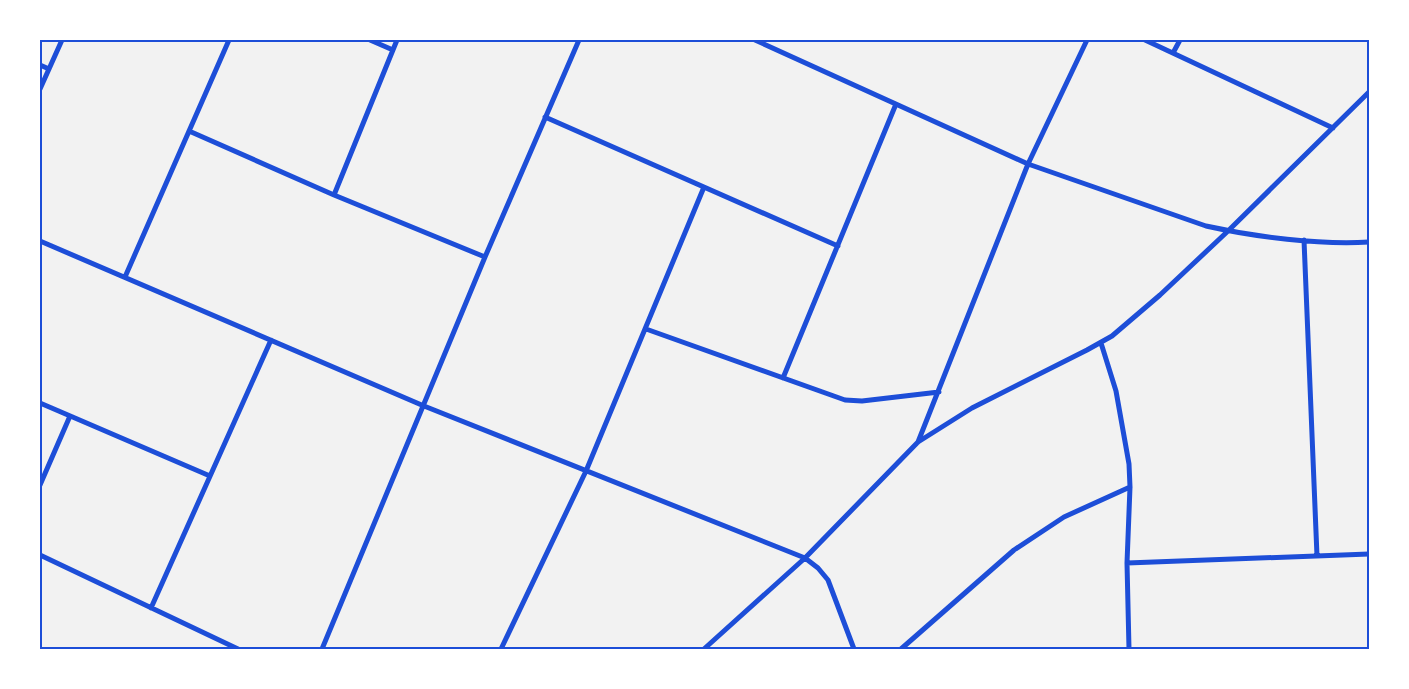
<svg xmlns="http://www.w3.org/2000/svg" width="1409" height="689" font-family="'DejaVu Sans',sans-serif">
<style>
.lines{fill:none;stroke-linecap:round;stroke-linejoin:round}
.minor{stroke:#1d4ed8;stroke-width:5}
.neatline{fill:none;stroke:#1d4ed8;stroke-width:2}
</style>
<rect width="100%" height="100%" fill="#f2f2f2"/>
<g class="lines">
<path class="minor" d="M 370,40 L 393,50
M 755,40 L 1028,164 L 1206,226 C 1255,237 1319,245 1369,242
M 1145,40 L 1333,128
M 1173,53 L 1180,40
M 40,65 L 49,69
M 40,89 L 62,40
M 545,117 L 838,246
M 189,131 L 334,195 L 485,257
M 334,195 L 397,40
M 1304,240 L 1317,556
M 40,241 L 424,406 L 805,558 L 818,568 L 828,580 L 854,649
M 125,277 L 229,40
M 646,329 L 845,400 L 862,401 L 939,392
M 1101,343 L 1116,391 L 1129,464 L 1130,487 L 1127,563 L 1129,649
M 783,378 L 896,104
M 40,403 L 210,476
M 918,442 L 1028,164 L 1087,40
M 40,485 L 70,416
M 40,555 L 238,649
M 1127,563 L 1369,554
M 151,608 L 271,340
M 322,649 L 485,257 L 579,40
M 501,649 L 586,471 L 704,187
M 704,649 L 805,558 L 918,442 L 972,408 L 1087,350 L 1112,336 L 1160,295 L 1228,231 L 1369,92
M 901,649 L 1014,550 L 1064,517 L 1130,487"/>
</g>
<rect width="1409" height="689" fill="none" stroke="#ffffff" stroke-width="82"/>
<rect x="41" y="41" width="1327" height="607" class="neatline"/>
</svg>
